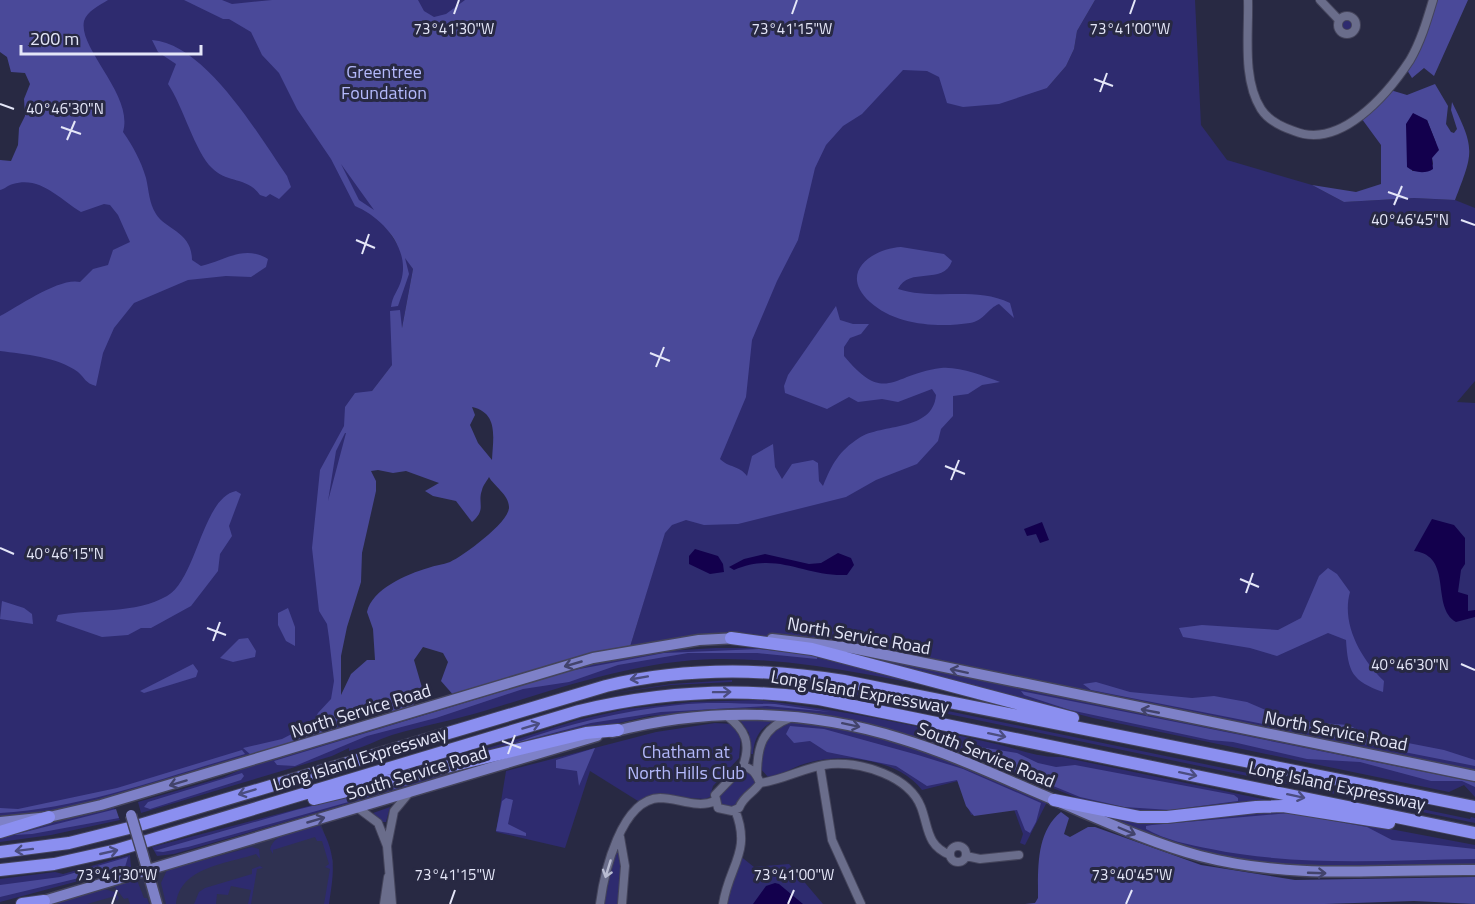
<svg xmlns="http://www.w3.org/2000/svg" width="1475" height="904" font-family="'Titillium Web',sans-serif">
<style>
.built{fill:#2f3151}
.green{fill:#2e2b6f}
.forest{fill:#4a4999;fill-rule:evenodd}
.water{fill:#13004d}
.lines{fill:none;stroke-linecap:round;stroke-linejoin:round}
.minor-casing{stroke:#44445b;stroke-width:10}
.major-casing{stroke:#44445b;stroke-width:13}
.highway-casing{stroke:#44445b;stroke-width:14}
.minor{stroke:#6a6d8b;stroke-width:8}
.major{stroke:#7e81c8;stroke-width:10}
.highway{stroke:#8b8ff0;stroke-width:12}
.major-bridge-casing{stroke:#44445b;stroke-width:13;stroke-linecap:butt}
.major-bridge{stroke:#7e81c8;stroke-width:10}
.oneway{stroke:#42436b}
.oneway2{stroke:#4b4d80}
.oneway3{stroke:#b9bcd2}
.ticks{fill:none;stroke:#e4e6f8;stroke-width:2}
.labels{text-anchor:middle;stroke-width:6;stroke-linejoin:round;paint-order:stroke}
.park-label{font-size:18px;fill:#b4b9fc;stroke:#282943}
.street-label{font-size:18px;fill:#e4e6f8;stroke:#282943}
.ticks-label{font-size:15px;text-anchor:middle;fill:#e4e6f8;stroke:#282943;stroke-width:6;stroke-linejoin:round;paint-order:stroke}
</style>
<rect width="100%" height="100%" fill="#282943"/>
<path class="built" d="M 320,820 L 333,861 L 328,904 L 163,904 L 154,871 Z
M 145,874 L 153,904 L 48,904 Z"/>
<path class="green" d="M 0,0 L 559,0 L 379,216 L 413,269 L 396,360 L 349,421 L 333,651 L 341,734 L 126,799 L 0,822 L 0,160 L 36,174 L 67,58 Z
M 1095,0 L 1195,0 L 1201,125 L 1227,160 L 1312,185 L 1344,202 L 1414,198 L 1455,200 L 1475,208 L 1475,381 L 1457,402 L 1475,403 L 1475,776 L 780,639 L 629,650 L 768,190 L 865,77 L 925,61 L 1047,88 L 1066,66 L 1074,49 L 1077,31 Z
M1338 25a9 9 0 1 1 18 0a9 9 0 1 1-18 0Z
M 715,648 L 788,648 L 970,694 C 887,679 803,658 718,659 C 638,660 560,688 484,711 C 454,720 422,726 392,735 C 377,740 365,747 349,751 L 349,748 L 332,756 L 141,813 L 138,802 L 224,777 L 247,767 L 589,664 L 650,652 Z
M 867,656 L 1475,781 L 1475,797 L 1464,785 L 1449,792 L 1093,718 L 865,658 Z
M 732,680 L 732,682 L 671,685 L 607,694 L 671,684 Z
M 813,686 L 832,687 L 1470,819 L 1471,817 L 1475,818 L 1475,823 Z
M 758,700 C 837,709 914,725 992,743 C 1016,748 1037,758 1062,757 L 1277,802 L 1166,813 L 1100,807 L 978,758 L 858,721 L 758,708 L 649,716 L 418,770 L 578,720 L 627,709 L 692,702 Z
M 780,718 C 762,725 754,736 753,754 L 750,754 L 749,733 L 740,720 Z
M 786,721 L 867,732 L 904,743 L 1047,802 L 1025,845 L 1020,843 L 1023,834 L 1012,804 L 971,815 L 958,781 L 922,790 C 899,760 847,753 811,762 C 796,765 783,775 768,777 L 759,767 L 764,738 Z
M 715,723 L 733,724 L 741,735 L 739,758 L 713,786 L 710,797 L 705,799 L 661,796 L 638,801 L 590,771 L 565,848 L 496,832 L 506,771 L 656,732 Z
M 497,761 L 174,854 L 157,856 L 152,847 L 351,795 Z
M 743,766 L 760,783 L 739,808 L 724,811 L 715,795 Z
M 390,807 L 386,822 L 382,822 L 373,813 Z
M 114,808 L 120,820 L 51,835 L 0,842 L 0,834 Z
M 1290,810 L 1475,845 L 1475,865 C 1353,865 1221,879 1111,816 Z
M 319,824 C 337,854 334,871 329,904 L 324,904 L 330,869 L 325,867 L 329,864 L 322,841 L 317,841 L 315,837 L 273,850 L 273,854 L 270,849 C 275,831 303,829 319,824 Z
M 620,835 L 625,866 L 622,904 L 600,904 Z
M 252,847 L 259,849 L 260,859 L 256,854 C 226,864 180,867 176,904 L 166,904 L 161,883 L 167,870 Z
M 130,855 L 131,867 L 0,902 L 0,879 L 55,872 L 63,874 Z
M 739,855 L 754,867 L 789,864 L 823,904 L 723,904 Z
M 260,866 L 263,868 L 257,869 L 251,904 L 248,904 L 251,890 L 231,886 L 228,895 L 217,894 L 216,904 L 194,904 L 199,892 L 205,888 L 252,874 L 252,869 Z
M 131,880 L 137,880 L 144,898 L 147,898 L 149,904 L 130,904 L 128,898 L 124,899 L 114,886 Z
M 104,889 L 115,892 L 119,898 L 117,901 L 115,896 L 87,904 L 54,904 Z"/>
<path class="forest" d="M 0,0 L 108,0 C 100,5 87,11 84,21 C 78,49 134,95 123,132 C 133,146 141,161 146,178 C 149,191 149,203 156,214 C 166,230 192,232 192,260 L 201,266 C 224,261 244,244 268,259 L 266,267 L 251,277 L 226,276 L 188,280 L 134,303 L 114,328 L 103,353 L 96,386 C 85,383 85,378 78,372 C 58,357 24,354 0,351 L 0,316 C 19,306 60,277 80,282 L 93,269 L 108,265 L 113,250 L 130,242 L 118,215 L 110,205 L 104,204 L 81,212 C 59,199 41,176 13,184 C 8,185 5,189 0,190 L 0,160 L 11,161 L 18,145 L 19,128 L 25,116 L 24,99 L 30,84 L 25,73 L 11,72 L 7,57 L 0,52 Z
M 184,0 L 222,0 L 232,4 L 272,0 L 418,0 L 424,11 L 434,17 L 446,14 L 465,0 L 1095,0 L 1077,31 L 1074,49 L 1066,66 L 1047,88 L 999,104 L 963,107 L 947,103 L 939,77 L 927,71 L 903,70 L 862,114 L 843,126 L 826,145 L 815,168 L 798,240 L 777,281 L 752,340 L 746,397 L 720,459 C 729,468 739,465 747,476 L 752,456 L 773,444 L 775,467 L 782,479 L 792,464 L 813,460 L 818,463 L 819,481 L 823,486 C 832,464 839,451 859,438 C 882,423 933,432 936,395 L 932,389 L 898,402 L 882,399 L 858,402 L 849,397 L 827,409 L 785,393 L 784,386 L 788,375 L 836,306 L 840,320 L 853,324 L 869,324 L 861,334 L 850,338 L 844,347 L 844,356 C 886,406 891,374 941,368 C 958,366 984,376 1000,382 L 982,385 L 968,394 L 953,396 L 953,416 L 941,429 L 938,441 L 917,464 L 876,480 L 846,497 L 738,524 L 704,525 L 686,520 L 672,525 L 665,533 L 629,650 L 455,697 L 441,681 L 448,662 L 443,653 L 423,647 L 414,660 L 423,691 L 411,708 L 355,717 L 339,712 L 337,729 L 251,755 L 243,748 L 282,739 L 313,723 L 318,713 L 331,699 L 334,681 L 329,638 L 327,624 L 319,611 L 312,548 L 320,470 L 344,426 L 345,407 L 355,393 L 372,391 L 392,365 L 390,311 L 400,310 L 402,328 L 413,269 L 405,258 L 409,274 L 398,306 L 391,307 C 392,296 398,291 401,281 C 411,249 382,217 355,206 L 331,159 L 297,109 L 279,73 L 262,55 L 251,32 L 229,19 L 223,19 ZM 341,164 L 374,210 L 359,200 ZM 472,407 C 499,413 493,438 492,460 L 478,443 L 470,425 L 475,415 ZM 345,433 L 346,433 L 328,501 L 336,451 ZM 378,470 L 393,473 L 406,471 L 439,483 L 425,491 L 433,496 L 456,501 L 472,522 C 487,509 477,504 482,490 C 483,485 487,481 489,477 C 494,486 509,495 509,507 C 510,522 463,556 450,562 C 443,565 435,565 428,568 C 407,574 372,589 367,612 L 373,629 L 375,660 L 367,660 L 351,674 L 341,695 L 341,656 L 347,627 L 361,582 L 362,553 L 376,491 L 376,481 L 371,471 Z
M 1433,0 L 1468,0 L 1434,76 L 1424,68 L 1412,78 L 1407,70 Z
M 152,40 C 206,44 259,136 287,176 L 291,187 L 279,199 L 270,194 L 266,197 L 260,195 C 248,177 226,183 212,168 C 195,152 183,106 168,84 L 176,64 L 158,52 Z
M 1435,84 L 1448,106 L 1446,124 L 1451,132 L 1454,133 L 1457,129 L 1451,110 L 1452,102 C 1475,149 1474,151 1455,200 L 1414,198 L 1344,202 L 1312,185 L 1356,192 L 1381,184 L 1381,145 L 1359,115 L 1387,89 L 1407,95 ZM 1427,120 L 1436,143 L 1432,158 L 1433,164 L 1428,171 L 1412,171 Z
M 901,247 L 944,254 L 952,261 C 943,286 909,266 898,289 C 936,301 974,286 1010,303 L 1014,318 L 999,304 C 988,308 984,321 970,323 C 938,328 895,325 870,302 C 838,273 871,249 901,247 Z
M 236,491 L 241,494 L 229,526 L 232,536 L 220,554 L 218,571 L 191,606 L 151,628 L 141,628 L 128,635 L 102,637 L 56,621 L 58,615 C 92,609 136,614 167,596 C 197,579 202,498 236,491 Z
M 1328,568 L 1337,574 L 1350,592 C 1341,624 1361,659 1384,681 L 1383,692 C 1352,681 1348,672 1346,640 L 1328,633 L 1277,656 L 1250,648 L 1183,637 L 1179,628 L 1202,625 L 1278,630 L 1301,618 L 1319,576 Z
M 2,601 L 24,608 L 32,614 L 33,624 L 0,619 Z
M 288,608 L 295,627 L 295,646 L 286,641 L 278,625 L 278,613 Z
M 248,638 L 256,651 L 255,657 L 233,662 L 220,658 L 239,639 Z
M 759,649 L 817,656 L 817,659 L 757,653 L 688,653 L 618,665 L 569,682 L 523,689 L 436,718 L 367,736 L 295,766 L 277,765 L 274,761 L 569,671 L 664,653 Z
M 193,664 L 198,671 L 196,677 L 144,693 L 140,691 Z
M 1096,682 L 1130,692 L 1192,698 L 1214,696 L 1247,702 L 1291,721 L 1349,725 L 1367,735 L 1444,750 L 1475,760 L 1475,766 L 1091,690 L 1083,684 Z
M 1021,691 L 1475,782 L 1475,787 L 1462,781 L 1431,781 L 1360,762 L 1307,759 L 1233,742 L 1210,740 L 1070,710 L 1024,695 Z
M 775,704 L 830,712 L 767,706 L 661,712 L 591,723 L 512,744 C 566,724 621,711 678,705 C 710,701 743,704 775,704 Z
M 790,726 L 824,729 L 918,755 L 963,769 L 1041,803 L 1036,822 L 1030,833 L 1025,830 L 1017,810 L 974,816 L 966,806 L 957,780 L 927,786 L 896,766 L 827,752 L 810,741 L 794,743 L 786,734 Z
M 974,746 L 1017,753 L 1038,763 L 1056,767 L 1075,765 L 1234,795 L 1238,798 L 1238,801 L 1170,810 L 1124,807 L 1080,797 L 980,756 L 971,749 Z
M 595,748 L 579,786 L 577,771 L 556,768 L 556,760 Z
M 242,750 L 245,754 C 165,777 84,808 0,813 L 0,808 L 18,809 L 117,788 Z
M 242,773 L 244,776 L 241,780 L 150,809 L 144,807 L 148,802 Z
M 409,782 L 409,785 L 188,847 L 163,852 L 154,851 L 296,810 Z
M 506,798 L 513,800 L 508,824 L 526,833 L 526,836 L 496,831 L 502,801 Z
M 116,809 L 119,818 L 32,834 L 13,835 Z
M 1061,812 L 1069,818 L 1064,834 L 1070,837 L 1088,827 L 1095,827 L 1201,865 L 1295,880 L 1475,877 L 1475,904 L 1414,901 L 1325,904 L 1025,904 L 1035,903 L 1038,898 C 1038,868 1036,832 1061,812 Z
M 1289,813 L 1367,827 L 1392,840 L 1475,849 L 1475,859 C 1386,860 1299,867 1211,849 C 1190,845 1165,840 1146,829 L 1146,826 L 1152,825 Z
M 128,857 L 125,867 L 0,897 L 0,885 L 60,877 Z"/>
<path class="water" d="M 1413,113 L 1427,120 L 1439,150 L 1432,158 L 1433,169 C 1426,174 1414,173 1407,167 L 1406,124 Z
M 1432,519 L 1454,525 L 1465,538 L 1465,564 L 1461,570 L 1458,592 L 1468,595 L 1468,611 L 1475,610 L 1475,617 L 1456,622 C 1430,607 1454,556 1414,551 Z
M 1042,522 L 1049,540 L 1040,543 L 1036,534 L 1027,536 L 1024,529 Z
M 695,549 L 718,556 L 723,564 L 724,572 L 710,574 L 689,564 L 689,556 Z
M 838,553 L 851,558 L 854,565 L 847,575 C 804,577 778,551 734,570 L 729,567 L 744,559 L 765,554 L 809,564 L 821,563 Z
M 775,883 L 779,884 L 803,904 L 753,904 L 766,886 Z"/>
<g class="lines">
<g class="minor-casing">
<path id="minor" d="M 1248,0 C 1249,33 1242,79 1261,109 C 1268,120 1282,127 1294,131 C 1340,150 1387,95 1410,60 C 1421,41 1427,20 1433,0
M 1320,0 L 1339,20
M1338 25a9 9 0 1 1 18 0a9 9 0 1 1-18 0Z
M 727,716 C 746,730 751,744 743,766
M 743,766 C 753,769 756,773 760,783 C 754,793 744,795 739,808 L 732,811 L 718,808 L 715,795 Z
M 820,766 L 832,840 L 861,904
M 757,775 C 757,747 762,728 790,718
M 760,783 C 785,780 806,766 831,764 C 862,762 909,776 921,807 C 929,828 926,845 950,855
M 358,808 L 378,823 L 387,846
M 620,837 L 625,866 L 622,904
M950 854a8 8 0 1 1 16 0a8 8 0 1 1-16 0Z
M 966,856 L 980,859 L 1019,855
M 384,904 L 388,877
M 392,904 L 387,846 L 394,811 L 409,793
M 600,904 C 604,873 621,799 660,798 C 678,798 697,809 715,801
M 723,904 C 729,865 752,852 735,810"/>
</g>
<g class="major-casing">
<path id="major" d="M 772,639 L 852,648 L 1475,776
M 612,732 C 707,707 808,709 902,739 C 955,755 1006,780 1057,801 C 1104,821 1151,843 1200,856 C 1292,880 1382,869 1475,870
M 0,822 L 49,817 L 101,805 L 593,658 L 699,640 L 738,638
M 143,855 L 157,904
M 37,903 L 597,736"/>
</g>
<g class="highway-casing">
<path id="highway" d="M 731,638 L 812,649 L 1073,718
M 314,799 L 586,733 L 618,730
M 1054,800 L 1139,817 L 1167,817 L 1256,807 L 1283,806 L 1389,823
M 0,832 L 49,817
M 0,852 L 69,843 L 133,827 L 606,686 C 685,667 764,668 844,681 L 1475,807
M 0,870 L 54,864 L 117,850 L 579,711 C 659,692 738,687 819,699 L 1475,833
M 22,904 L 44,901"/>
</g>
<use href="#minor" class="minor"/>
<use href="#major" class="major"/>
<use href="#highway" class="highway"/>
<g class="major-bridge-casing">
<path id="major-bridge" d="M 131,815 L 143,855"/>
</g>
<use href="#major-bridge" class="major-bridge"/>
</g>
<defs><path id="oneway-shaft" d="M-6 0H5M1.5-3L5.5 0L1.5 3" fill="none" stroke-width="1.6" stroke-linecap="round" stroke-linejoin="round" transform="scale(1.5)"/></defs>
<g class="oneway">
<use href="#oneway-shaft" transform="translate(573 664) rotate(164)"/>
<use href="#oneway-shaft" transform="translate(959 671) rotate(-168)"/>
<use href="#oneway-shaft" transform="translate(1150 711) rotate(-169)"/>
<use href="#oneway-shaft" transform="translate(851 725) rotate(12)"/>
<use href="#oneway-shaft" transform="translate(178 783) rotate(163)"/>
<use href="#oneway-shaft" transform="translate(316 820) rotate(-16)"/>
<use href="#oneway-shaft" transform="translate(1127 831) rotate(23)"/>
<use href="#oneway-shaft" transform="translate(1317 873) rotate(2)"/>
</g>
<g class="oneway2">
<use href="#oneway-shaft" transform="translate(639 678) rotate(170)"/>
<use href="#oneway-shaft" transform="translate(722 692) rotate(-1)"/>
<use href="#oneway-shaft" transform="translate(531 726) rotate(-17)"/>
<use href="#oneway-shaft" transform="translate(997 735) rotate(12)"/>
<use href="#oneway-shaft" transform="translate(1188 774) rotate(12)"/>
<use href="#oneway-shaft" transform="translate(247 792) rotate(163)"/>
<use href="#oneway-shaft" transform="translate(1296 796) rotate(12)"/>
<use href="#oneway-shaft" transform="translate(24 850) rotate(173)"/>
<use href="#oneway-shaft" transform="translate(109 852) rotate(-13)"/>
</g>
<use class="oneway3" href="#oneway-shaft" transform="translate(608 869) rotate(107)"/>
<path class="ticks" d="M 454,14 L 459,0M 792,14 L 797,0M 1130,14 L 1135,0M 1094,79 L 1113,86M 1100,92 L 1107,73M 0,104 L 14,109M 61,127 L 81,134M 67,140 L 75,121M 1388,192 L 1408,199M 1394,205 L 1402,186M 1461,220 L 1475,225M 356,240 L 375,248M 362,254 L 369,234M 650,353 L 670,361M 656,367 L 664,347M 945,466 L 965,474M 951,480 L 959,460M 0,548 L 14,554M 1240,579 L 1259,587M 1246,593 L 1253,573M 207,628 L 226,635M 213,641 L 220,622M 1461,664 L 1475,670M 502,741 L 521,748M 508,754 L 515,735M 112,904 L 117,890M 450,904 L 455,890M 788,904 L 794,890M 1126,904 L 1132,890"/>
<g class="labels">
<g class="park-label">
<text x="384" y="78">Greentree<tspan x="384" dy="21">Foundation</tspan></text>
<text x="686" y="758">Chatham at<tspan x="686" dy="21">North Hills Club</tspan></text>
</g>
<g class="street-label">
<text transform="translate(859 636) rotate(10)" y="6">North Service Road</text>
<text transform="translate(860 692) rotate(10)" y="6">Long Island Expressway</text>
<text transform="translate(361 711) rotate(-17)" y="6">North Service Road</text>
<text transform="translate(1336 731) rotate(11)" y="6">North Service Road</text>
<text transform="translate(986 755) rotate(22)" y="6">South Service Road</text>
<text transform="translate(360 759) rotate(-17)" y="6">Long Island Expressway</text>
<text transform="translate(417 773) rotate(-17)" y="6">South Service Road</text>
<text transform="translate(1337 786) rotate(12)" y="6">Long Island Expressway</text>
</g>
</g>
<g class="ticks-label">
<text x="454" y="34">73°41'30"W</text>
<text x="792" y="34">73°41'15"W</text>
<text x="1130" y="34">73°41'00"W</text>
<text x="65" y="114">40°46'30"N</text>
<text x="1410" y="225">40°46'45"N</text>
<text x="65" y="559">40°46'15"N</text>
<text x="1410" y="670">40°46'30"N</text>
<text x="117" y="880">73°41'30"W</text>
<text x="455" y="880">73°41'15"W</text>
<text x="794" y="880">73°41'00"W</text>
<text x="1132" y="880">73°40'45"W</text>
</g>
<path d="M21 45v9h180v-9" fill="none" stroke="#e4e6f8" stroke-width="3"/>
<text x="30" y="45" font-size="18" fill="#e4e6f8" stroke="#282943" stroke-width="4.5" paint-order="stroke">200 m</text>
</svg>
